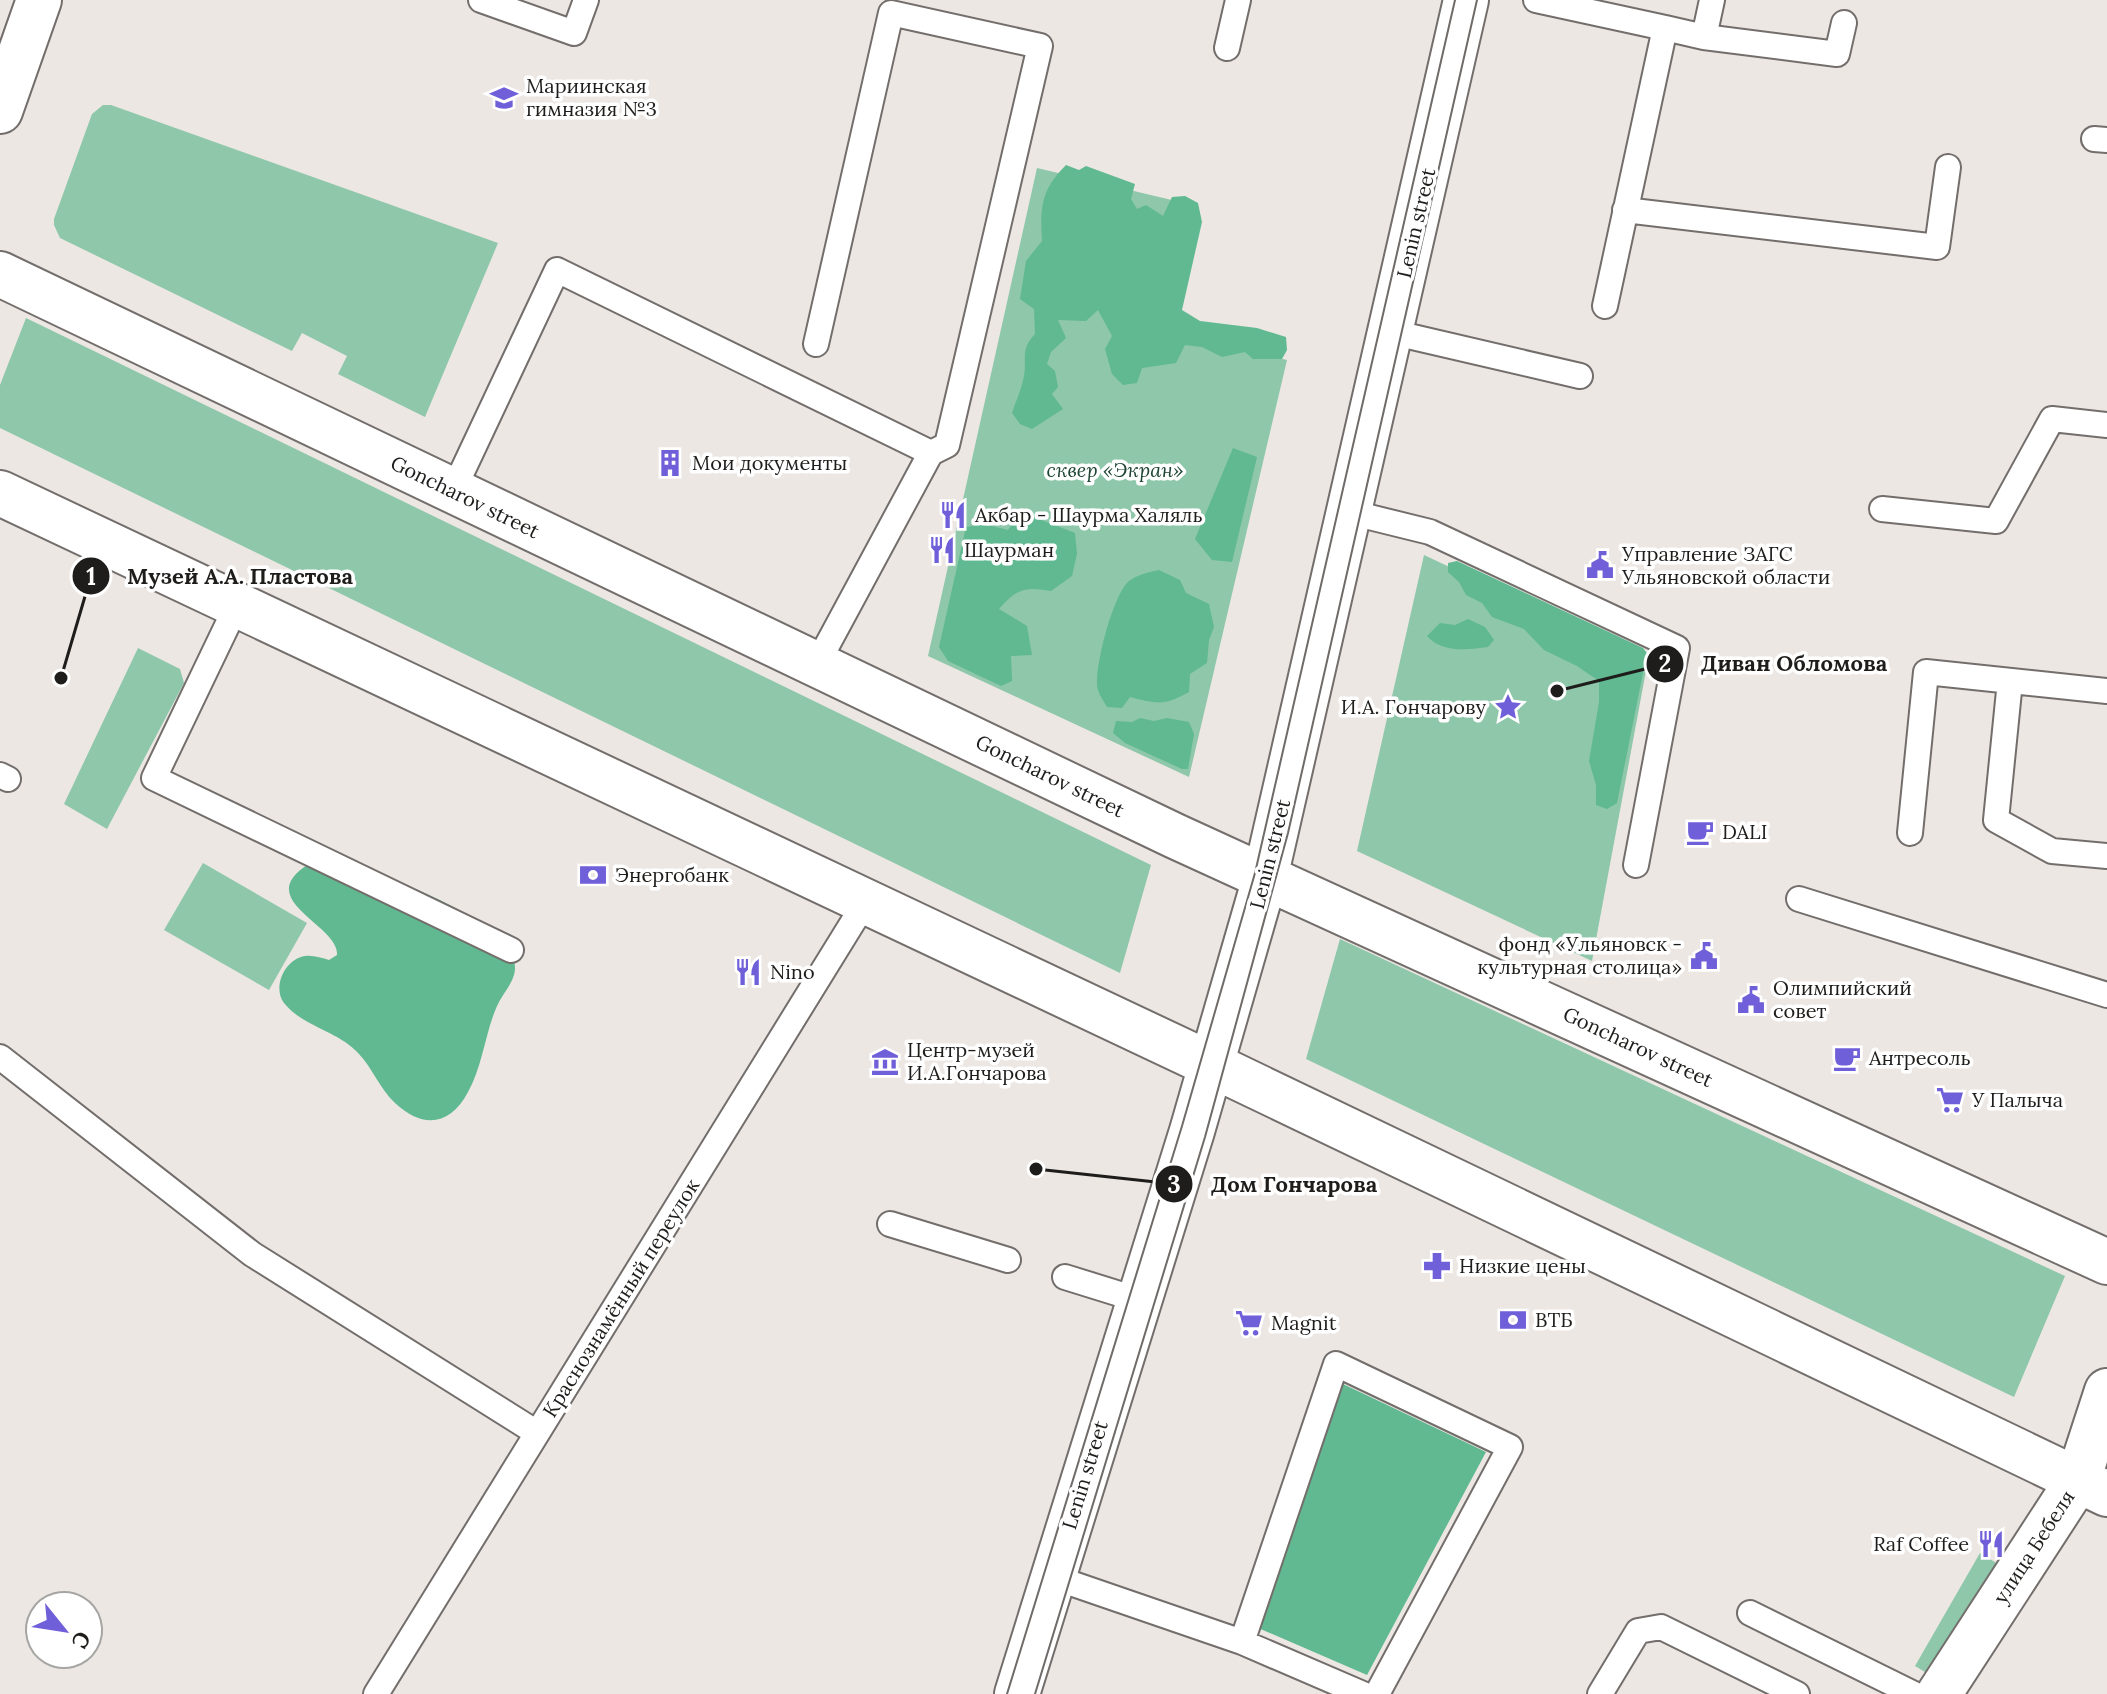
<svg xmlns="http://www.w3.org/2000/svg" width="2107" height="1694" font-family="Lora,serif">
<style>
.green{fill:#8ec7aa}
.forest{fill:#60b990}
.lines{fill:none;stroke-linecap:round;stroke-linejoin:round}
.lane-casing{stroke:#736e6b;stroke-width:28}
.street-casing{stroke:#736e6b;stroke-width:48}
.secondary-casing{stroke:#736e6b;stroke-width:48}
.lane{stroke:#fff;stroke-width:24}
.street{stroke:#fff;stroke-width:44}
.secondary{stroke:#fff;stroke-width:44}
.tram{stroke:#6e6b69;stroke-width:2}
.labels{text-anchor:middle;stroke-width:7;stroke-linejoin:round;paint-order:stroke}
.poi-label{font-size:20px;fill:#1e1d1b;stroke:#fff;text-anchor:start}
.street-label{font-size:20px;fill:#1e1d1b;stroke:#fff}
.park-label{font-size:20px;font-style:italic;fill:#1e4433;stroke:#fff}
.leader{fill:none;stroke:#1e1d1b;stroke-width:3}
.callout-dot{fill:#1e1d1b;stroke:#fff;stroke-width:3}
.mark-label{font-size:24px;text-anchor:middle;font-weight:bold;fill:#fff}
.callout-label{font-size:22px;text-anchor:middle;font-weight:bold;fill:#1e1d1b;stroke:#fff;stroke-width:7;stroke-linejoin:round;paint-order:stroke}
</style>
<rect width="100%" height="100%" fill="#ece7e3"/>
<path class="green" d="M 103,105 L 111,105 L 498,243 L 425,417 L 338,374 L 347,356 L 302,333 L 292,351 L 60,238 L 54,225 L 54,219 L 92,114 Z
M 1037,168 L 1197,206 L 1169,333 L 1287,360 L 1189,777 L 928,656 Z
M 26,318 L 1151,865 L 1120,973 L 0,428 L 0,385 Z
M 1424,555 L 1648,660 L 1592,961 L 1357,851 Z
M 138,648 L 180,669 L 184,683 L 107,829 L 64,804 Z
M 203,863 L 307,923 L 269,990 L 164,930 Z
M 1340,939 L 2065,1276 L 2014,1397 L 1306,1059 Z
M 1980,1553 L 1998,1564 L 1930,1675 L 1915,1666 Z"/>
<path class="forest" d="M 1066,165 L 1079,170 L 1086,166 L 1135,184 L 1131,199 L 1137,209 L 1146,205 L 1163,216 L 1172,197 L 1185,196 L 1198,203 L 1202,222 L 1182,310 L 1200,321 L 1257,328 L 1286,337 L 1287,350 L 1282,359 L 1253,359 L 1245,352 L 1222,357 L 1202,347 L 1185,345 L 1176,363 L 1142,368 L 1137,383 L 1123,385 L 1112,374 L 1105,349 L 1112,336 L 1098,310 L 1086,321 L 1058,320 L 1066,338 L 1051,352 L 1047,364 L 1055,371 L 1058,387 L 1052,394 L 1063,409 L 1032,429 L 1020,424 L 1012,413 C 1016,401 1022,388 1024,376 C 1027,357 1020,350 1035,334 L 1034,309 L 1020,299 L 1026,261 L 1042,241 C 1040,207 1041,190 1066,165 Z
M 1233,448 L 1257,457 L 1232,562 L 1212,560 L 1195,539 Z
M 1021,512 L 1075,533 L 1077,554 L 1072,576 L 1051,591 C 1025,586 1016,589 999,609 L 1027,626 L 1032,655 L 1011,656 L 1012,681 L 1001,686 L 948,661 L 939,647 L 966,527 L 984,524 L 1008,530 Z
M 1457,561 L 1643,648 L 1647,653 L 1617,803 L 1607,809 L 1596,805 L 1596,785 L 1589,761 L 1599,702 L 1599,681 L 1577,666 L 1544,650 L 1524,629 L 1492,617 L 1482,603 L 1466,595 L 1459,582 L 1448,572 L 1448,563 Z
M 1159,570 L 1180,580 L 1186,593 L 1209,604 L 1214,627 L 1209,640 L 1207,663 L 1190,674 L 1189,692 C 1164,706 1158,704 1130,697 L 1122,708 L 1107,707 C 1103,700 1097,692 1097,684 C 1096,662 1113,595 1129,581 C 1137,575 1149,572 1159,570 Z
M 1468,619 L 1485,627 L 1494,640 L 1488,647 C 1467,650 1442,653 1427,636 L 1440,623 L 1455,625 Z
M 1140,718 L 1154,721 L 1167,718 L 1189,722 L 1194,734 L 1188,769 L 1182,769 L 1125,743 L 1113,733 L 1116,721 L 1132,722 Z
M 309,864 C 334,868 362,870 387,878 C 419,889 516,929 515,968 C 515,982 502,994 497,1006 C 485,1033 483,1065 468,1092 C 450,1126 423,1129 395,1103 C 380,1089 373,1069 359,1054 C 339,1031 303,1027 284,1003 C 272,987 285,959 305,956 C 313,955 322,958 329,960 L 337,955 C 340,925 250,900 309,864 Z
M 1343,1384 L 1486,1452 L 1367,1675 L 1256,1627 Z"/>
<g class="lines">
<g class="lane-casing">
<path id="lane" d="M 481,0 L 574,33 L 586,0
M 1536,0 L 1665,28 L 1605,306
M 1665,28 L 1704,37 L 1712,0
M 1704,37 L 1837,54 L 1844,23
M 1227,48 L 1238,0
M 2094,139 L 2107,140
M 1625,210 L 1937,247 L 1948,167
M 1391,332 L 1580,376
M 816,344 L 891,13 L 1040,46 L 947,445 L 931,453 L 928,458 L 817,664
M 453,491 L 557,270 L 931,453
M 1882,509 L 1996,521 L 2052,419 L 2107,425
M 1349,512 L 1430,532 L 1677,648 L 1636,865
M 237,605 L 154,778 L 511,950
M 2010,681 L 1996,820 L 2052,851 L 2107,856
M 0,775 L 8,779
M 1910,833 L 1926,672 L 2107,691
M 1799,899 L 2107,995
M 0,1057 L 252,1254 L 537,1433
M 890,1224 L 1008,1260
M 1065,1277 L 1139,1300
M 1053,1577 L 1242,1642 L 1363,1694
M 1750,1613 L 1914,1694
M 1242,1642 L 1336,1364 L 1510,1447 L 1377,1694
M 376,1694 L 866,901
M 1600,1694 L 1638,1631 L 1661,1627 L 1797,1694"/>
</g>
<g class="street-casing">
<path id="street" d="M 0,111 L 39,0
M 1939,1694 L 2078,1480 L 2107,1391"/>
</g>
<g class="secondary-casing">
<path id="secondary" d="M 0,274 L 1175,836 L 2107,1262
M 0,493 L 1212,1065 L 2107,1494
M 1017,1694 L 1192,1131 L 1265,878 L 1466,0"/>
</g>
<use href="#lane" class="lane"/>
<use href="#street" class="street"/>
<use href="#secondary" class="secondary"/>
<path class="tram" d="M 1007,1694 L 1182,1126 L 1255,873 L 1455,0
M 1035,1694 L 1205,1137 L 1288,833 L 1477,0"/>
</g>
<defs>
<g id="school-bare" transform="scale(2.16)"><path d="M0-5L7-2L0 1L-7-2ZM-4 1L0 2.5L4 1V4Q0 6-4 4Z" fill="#6f5fd9" stroke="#fff" stroke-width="2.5" paint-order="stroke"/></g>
<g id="building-bare" transform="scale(2.16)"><path d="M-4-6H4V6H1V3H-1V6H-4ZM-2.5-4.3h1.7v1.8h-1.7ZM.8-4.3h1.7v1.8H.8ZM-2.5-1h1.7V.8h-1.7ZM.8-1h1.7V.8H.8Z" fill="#6f5fd9" stroke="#fff" stroke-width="2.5" paint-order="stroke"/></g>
<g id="restaurant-bare" transform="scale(2.16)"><path d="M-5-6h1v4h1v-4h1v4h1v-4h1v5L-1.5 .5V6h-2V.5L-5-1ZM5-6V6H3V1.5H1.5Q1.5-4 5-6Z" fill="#6f5fd9" stroke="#fff" stroke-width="2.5" paint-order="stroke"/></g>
<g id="civic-bare" transform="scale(2.16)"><path d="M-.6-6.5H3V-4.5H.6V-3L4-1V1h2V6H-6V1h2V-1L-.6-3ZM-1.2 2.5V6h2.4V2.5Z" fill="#6f5fd9" stroke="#fff" stroke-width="2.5" paint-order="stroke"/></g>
<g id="sight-bare" transform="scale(2.16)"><path d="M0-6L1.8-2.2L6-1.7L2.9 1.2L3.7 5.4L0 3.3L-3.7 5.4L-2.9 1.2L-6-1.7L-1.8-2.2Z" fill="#6f5fd9" stroke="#fff" stroke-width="2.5" paint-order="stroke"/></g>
<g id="cafe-bare" transform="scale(2.16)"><path d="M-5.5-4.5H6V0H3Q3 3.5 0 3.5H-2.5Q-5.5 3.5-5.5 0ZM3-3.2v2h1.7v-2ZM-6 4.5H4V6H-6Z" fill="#6f5fd9" stroke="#fff" stroke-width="2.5" paint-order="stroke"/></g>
<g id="bank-bare" transform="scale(2.16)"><path d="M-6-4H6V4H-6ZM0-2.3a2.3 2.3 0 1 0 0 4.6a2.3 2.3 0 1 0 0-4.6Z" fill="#6f5fd9" stroke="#fff" stroke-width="2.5" paint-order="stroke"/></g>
<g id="museum-bare" transform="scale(2.16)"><path d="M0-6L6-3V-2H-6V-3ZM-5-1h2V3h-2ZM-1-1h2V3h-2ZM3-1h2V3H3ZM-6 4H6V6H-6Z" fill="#6f5fd9" stroke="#fff" stroke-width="2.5" paint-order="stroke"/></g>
<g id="supermarket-bare" transform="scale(2.16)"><path d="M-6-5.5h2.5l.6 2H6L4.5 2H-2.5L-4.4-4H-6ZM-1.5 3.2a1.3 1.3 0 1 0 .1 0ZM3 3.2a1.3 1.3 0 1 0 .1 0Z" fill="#6f5fd9" stroke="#fff" stroke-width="2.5" paint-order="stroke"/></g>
<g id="pharmacy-bare" transform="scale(2.16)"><path d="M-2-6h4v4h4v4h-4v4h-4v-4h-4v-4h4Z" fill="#6f5fd9" stroke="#fff" stroke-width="2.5" paint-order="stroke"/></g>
</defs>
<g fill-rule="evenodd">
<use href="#school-bare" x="504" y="98"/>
<use href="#building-bare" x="670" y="463"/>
<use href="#restaurant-bare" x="953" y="515"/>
<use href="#restaurant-bare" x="942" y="550"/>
<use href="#civic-bare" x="1600" y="565"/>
<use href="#sight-bare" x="1508" y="707"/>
<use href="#cafe-bare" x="1700" y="832"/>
<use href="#bank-bare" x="593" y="875"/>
<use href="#civic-bare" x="1704" y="956"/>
<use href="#restaurant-bare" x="748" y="972"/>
<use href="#civic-bare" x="1751" y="1000"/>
<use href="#cafe-bare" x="1847" y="1058"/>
<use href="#museum-bare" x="885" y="1062"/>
<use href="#supermarket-bare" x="1950" y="1100"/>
<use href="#pharmacy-bare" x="1437" y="1266"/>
<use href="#bank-bare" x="1513" y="1320"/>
<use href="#supermarket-bare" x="1249" y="1323"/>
<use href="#restaurant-bare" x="1991" y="1544"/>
</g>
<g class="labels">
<g class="poi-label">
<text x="526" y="93">Мариинская<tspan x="526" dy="23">гимназия №3</tspan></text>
<text x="692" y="470">Мои документы</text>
<text x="975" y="522">Акбар - Шаурма Халяль</text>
<text x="964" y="557">Шаурман</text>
<text x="1622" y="561">Управление ЗАГС<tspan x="1622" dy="23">Ульяновской области</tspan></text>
<text x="1486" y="714" text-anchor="end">И.А. Гончарову</text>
<text x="1722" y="839">DALI</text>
<text x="615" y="882">Энергобанк</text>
<text x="1682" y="951" text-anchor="end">фонд «Ульяновск -<tspan x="1682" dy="23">культурная столица»</tspan></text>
<text x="770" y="979">Nino</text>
<text x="1773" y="995">Олимпийский<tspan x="1773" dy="23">совет</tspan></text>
<text x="907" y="1057">Центр-музей<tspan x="907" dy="23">И.А.Гончарова</tspan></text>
<text x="1869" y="1065">Антресоль</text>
<text x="1972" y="1107">У Палыча</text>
<text x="1459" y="1273">Низкие цены</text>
<text x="1535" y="1327">ВТБ</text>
<text x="1271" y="1330">Magnit</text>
<text x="1969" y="1551" text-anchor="end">Raf Coffee</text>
</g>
<g class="street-label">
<text transform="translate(1416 223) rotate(-77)" y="7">Lenin street</text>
<text transform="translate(465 497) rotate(26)" y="7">Goncharov street</text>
<text transform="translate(1050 776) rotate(26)" y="7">Goncharov street</text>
<text transform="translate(1270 854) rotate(-76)" y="7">Lenin street</text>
<text transform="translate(1638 1047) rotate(25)" y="7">Goncharov street</text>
<text transform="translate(621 1298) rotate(-58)" y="7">Краснознамённый переулок</text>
<text transform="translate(1085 1475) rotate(-73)" y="7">Lenin street</text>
<text transform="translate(2034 1547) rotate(-57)" y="7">улица Бебеля</text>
</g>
<g class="park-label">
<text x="1115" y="477">сквер «Экран»</text>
</g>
</g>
<path class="leader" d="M61 678L91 576M1557 691L1665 664M1036 1169L1174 1184"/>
<g class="callout-dot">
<circle cx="61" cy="678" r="8"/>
<circle cx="1557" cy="691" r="8"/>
<circle cx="1036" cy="1169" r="8"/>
<circle cx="91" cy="576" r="20"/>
<circle cx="1665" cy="664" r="20"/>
<circle cx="1174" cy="1184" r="20"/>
</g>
<g class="mark-label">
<text x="91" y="585">1</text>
<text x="1665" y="672">2</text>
<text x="1174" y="1193">3</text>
</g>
<g class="callout-label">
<text x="240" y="584">Музей А.А. Пластова</text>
<text x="1794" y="671">Диван Обломова</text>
<text x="1294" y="1192">Дом Гончарова</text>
</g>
<g transform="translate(64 1630) rotate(120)"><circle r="38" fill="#ffffff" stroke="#a5a5a4" stroke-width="2"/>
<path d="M0-6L14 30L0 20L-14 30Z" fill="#6f5fd9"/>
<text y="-12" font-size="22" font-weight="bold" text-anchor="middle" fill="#1e1d1b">С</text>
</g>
</svg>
